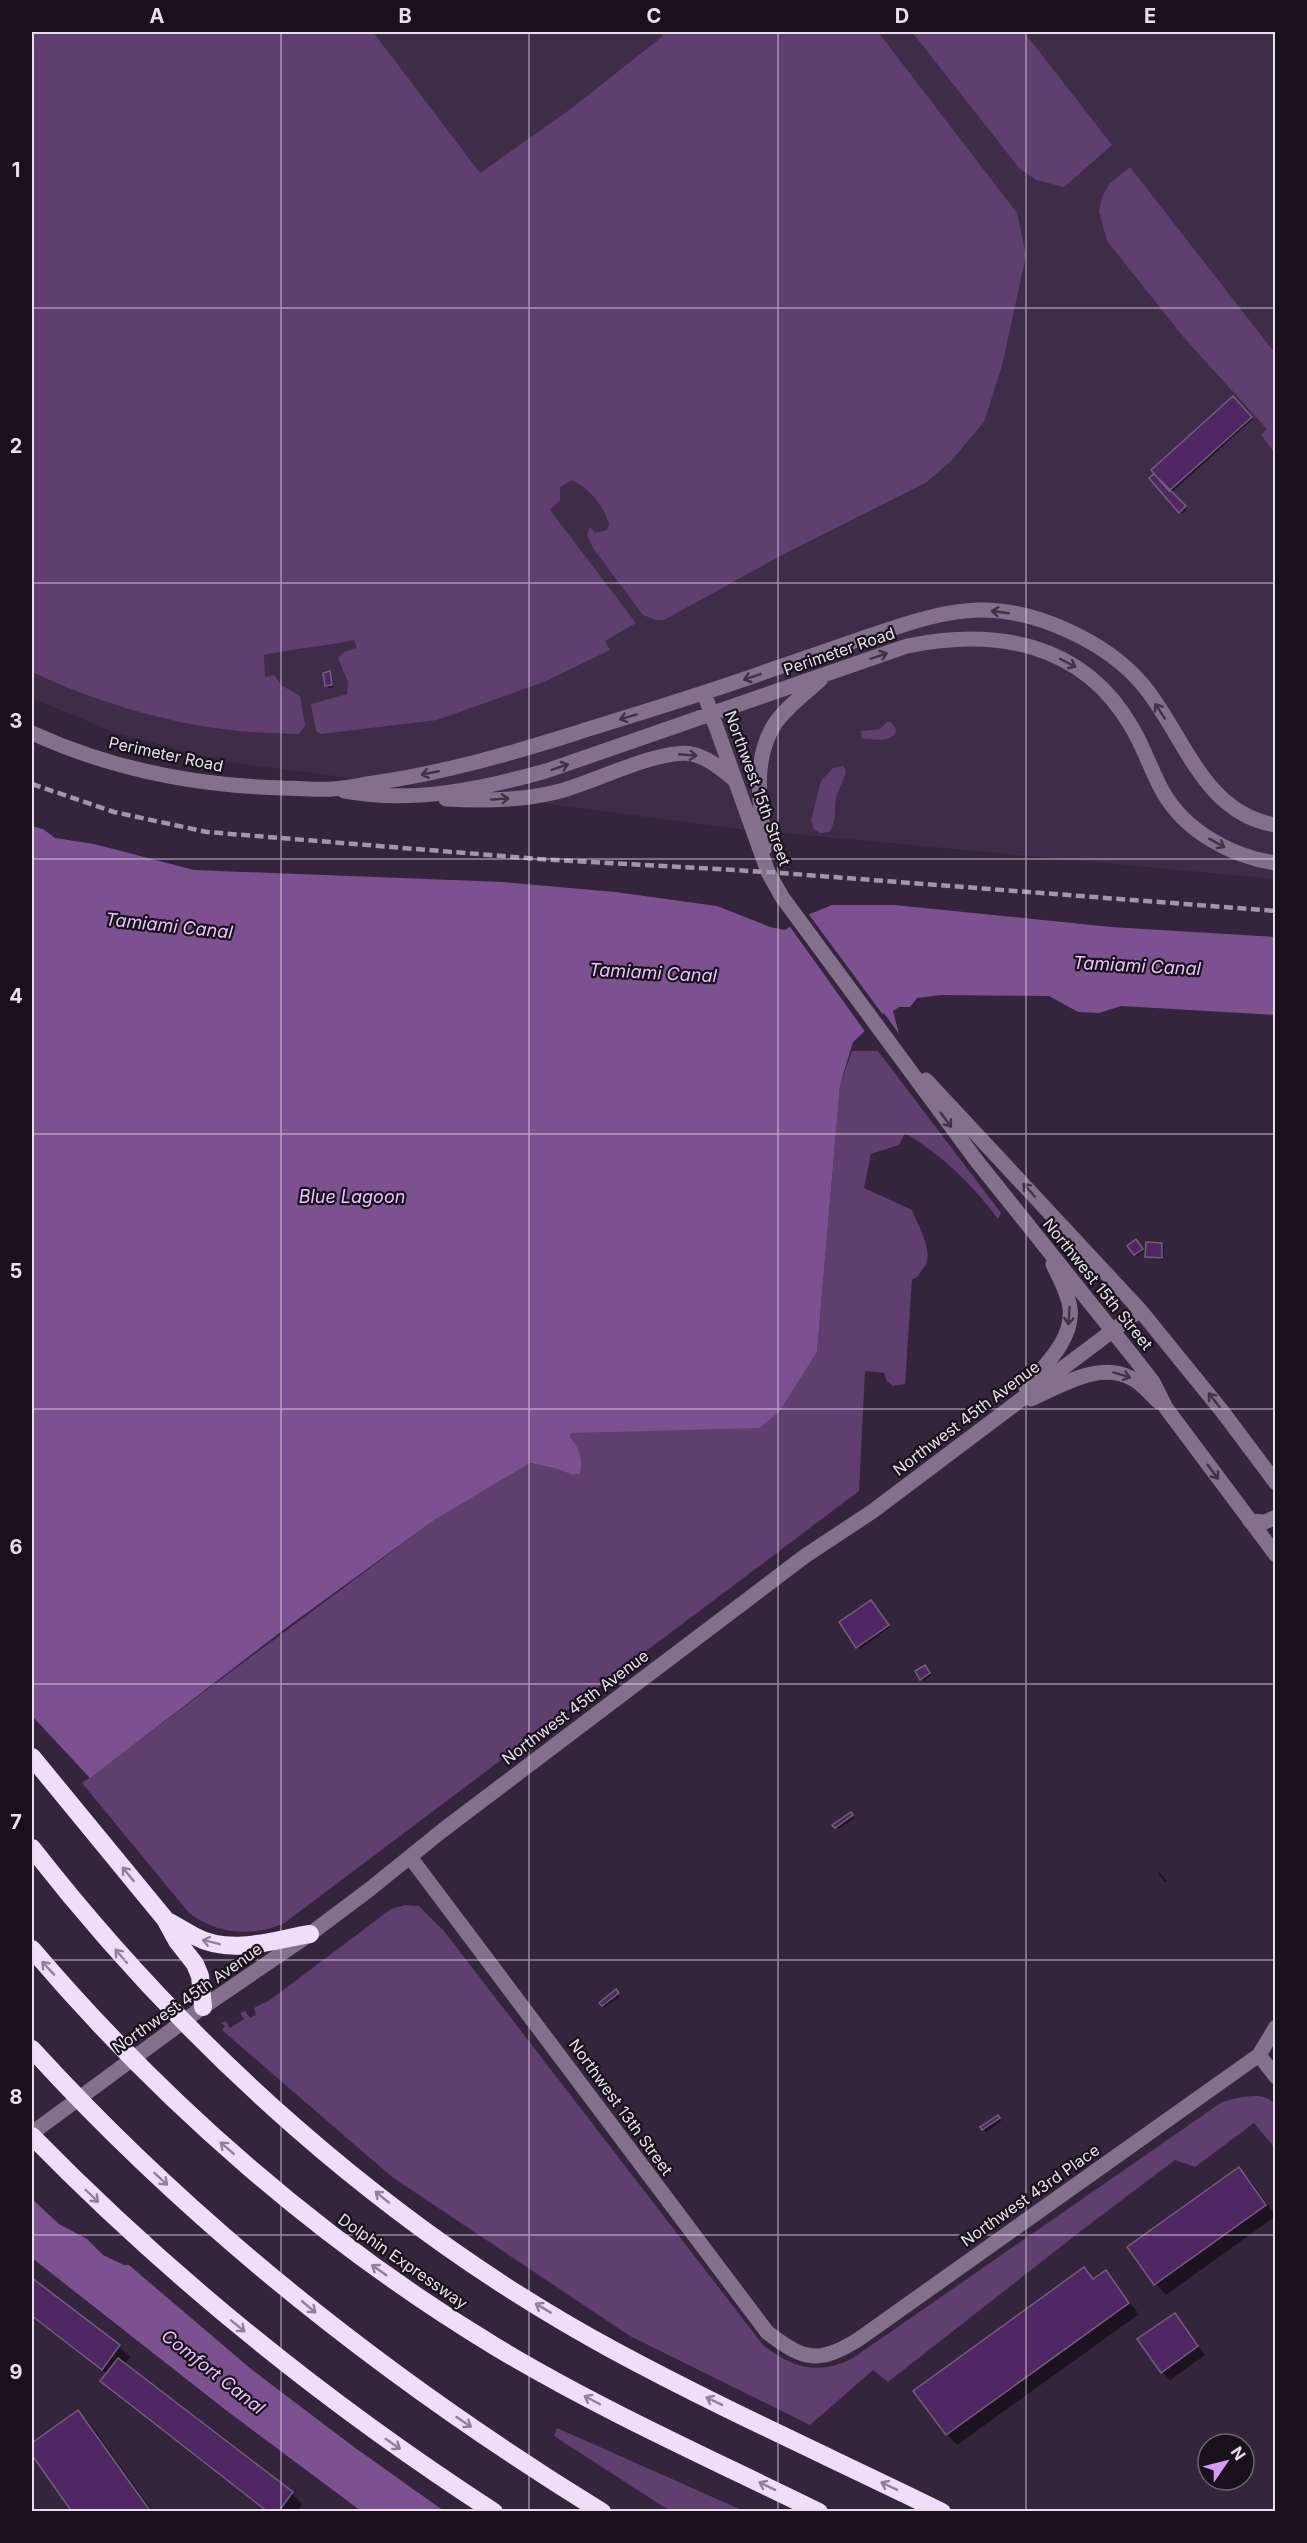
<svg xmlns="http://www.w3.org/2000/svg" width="1307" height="2543" font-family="Inter,sans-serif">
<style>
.built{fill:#3f2c49}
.green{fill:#603e70}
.water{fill:#7d5191}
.pier{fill:#34243c}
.shadow{fill:#0007}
.building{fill:#512664;stroke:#72607b;stroke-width:1.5}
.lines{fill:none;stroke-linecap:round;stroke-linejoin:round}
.minor{stroke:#84708d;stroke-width:15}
.highway{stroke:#f0ddfa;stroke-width:18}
.rail{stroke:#a296a9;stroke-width:4.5;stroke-dasharray:9 4.5;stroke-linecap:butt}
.oneway{stroke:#3e3243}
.oneway2{stroke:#8f8196}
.grid{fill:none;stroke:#e9dfef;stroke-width:1.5;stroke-opacity:0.55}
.labels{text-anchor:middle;stroke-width:4.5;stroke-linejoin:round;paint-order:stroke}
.street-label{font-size:16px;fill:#e9dfef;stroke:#18111b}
.water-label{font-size:18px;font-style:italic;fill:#e9c4fb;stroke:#18111b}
.neatline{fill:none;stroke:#e9dfef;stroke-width:2}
.grid-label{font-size:20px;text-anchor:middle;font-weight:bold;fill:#e9dfef}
</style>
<rect width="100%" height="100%" fill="#34243c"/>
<path class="built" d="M 32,32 L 1275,32 L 1275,879 L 731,828 L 227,762 L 115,733 L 32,698 Z"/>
<path class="green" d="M 32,32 L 373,32 L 480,173 L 572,108 L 663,36 L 661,32 L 878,32 L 1017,213 L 1026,255 L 1002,366 L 984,422 L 952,460 L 927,482 L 784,554 L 664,620 L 656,620 L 643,615 L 593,548 L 587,535 L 590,527 L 595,533 L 607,530 L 609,523 C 601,503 591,490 572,480 L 560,487 L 560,500 L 550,510 L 636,623 L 605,641 L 610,650 L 544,682 L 437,720 L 321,734 L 316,731 L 311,704 L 347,694 L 348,682 L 338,658 L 344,652 L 357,648 L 354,640 C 324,647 294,648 264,655 L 265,677 L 274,675 L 281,685 L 300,696 L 305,726 L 299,734 C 277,733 253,733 230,730 C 162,722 94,701 32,672 Z
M 912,32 L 1024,32 L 1112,145 L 1064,187 L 1036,180 L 1020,169 Z
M 1130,167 L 1275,353 L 1275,453 L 1261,435 L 1267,429 L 1185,339 L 1107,241 L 1099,211 L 1102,197 L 1110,183 Z
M 887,722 L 891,722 L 896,729 L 895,734 C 884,744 876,738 862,739 L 861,731 L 880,729 Z
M 843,766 L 846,770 C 845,780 838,788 836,798 C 834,810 837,821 829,832 L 820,833 L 814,829 L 811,820 L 821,781 L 833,768 Z
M 852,1051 L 878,1051 L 1001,1213 L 998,1219 C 972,1184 943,1156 905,1133 L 899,1145 L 871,1154 L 864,1188 L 912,1210 C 918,1226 937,1255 922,1270 C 918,1275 919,1278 912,1279 L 905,1384 L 893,1386 L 887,1381 L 884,1373 L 865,1371 L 859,1491 L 283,1924 C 250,1937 217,1934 189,1913 L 82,1783 L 433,1521 L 530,1463 L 558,1469 L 572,1475 L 580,1474 C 584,1462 578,1447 570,1437 L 571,1433 L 817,1352 L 840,1085 Z
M 405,1905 L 419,1906 L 444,1931 L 763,2345 C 792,2368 819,2376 853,2358 L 1222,2102 C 1235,2098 1270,2088 1276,2108 C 1279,2119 1276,2136 1275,2148 L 1254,2123 L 1195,2167 L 1175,2160 L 1086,2227 L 888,2382 L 873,2370 L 810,2425 L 630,2336 L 392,2177 L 222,2030 L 225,2026 L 221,2023 L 226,2021 L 230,2028 L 244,2019 L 240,2013 L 245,2011 L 250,2018 L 256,2015 L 254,2008 L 270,2000 L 391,1909 Z
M 557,2428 L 744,2511 L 670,2511 L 554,2436 Z"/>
<path class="water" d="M 32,826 L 43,829 L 55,838 L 94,844 L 194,870 L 503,882 L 615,892 L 717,906 L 770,927 L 785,930 L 805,916 L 832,905 L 894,905 L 1111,927 L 1275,937 L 1275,1015 L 1121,1006 L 1099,1013 L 1078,1012 L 1049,996 L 941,995 L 917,998 L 910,1007 L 899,1007 L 893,1011 L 899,1034 L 884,1013 L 853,1042 L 840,1085 L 817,1352 L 778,1413 L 759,1428 L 571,1433 L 570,1437 C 579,1447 584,1461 580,1474 L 572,1475 L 558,1469 L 530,1463 L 433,1521 L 286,1628 L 90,1778 L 32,1716 Z
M 32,2199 L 59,2224 L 87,2239 L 103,2255 L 124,2265 L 129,2265 L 251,2369 L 354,2447 L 444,2511 L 361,2511 L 227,2411 L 32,2258 Z"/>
<path class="pier" d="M 807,912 L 898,1035 L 884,1017 L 866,1033 L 788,924 Z"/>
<path class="shadow" d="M 1233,398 L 1253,419 L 1172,492 L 1187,509 L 1182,514 L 1151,479 Z
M 329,673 L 334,687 L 329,688 L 327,686 Z
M 1138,1243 L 1144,1251 L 1137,1256 L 1135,1254 Z
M 1162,1244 L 1164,1246 L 1163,1260 L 1146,1257 Z
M 873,1604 L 890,1627 L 860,1649 L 858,1647 Z
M 927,1669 L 931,1675 L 924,1681 L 922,1679 Z
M 850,1814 L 854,1818 L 838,1829 L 834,1825 Z
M 1159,1872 L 1167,1881 L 1165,1882 L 1158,1873 Z
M 616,1991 L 620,1996 L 605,2007 L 601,2003 Z
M 998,2117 L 1001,2121 L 986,2132 L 982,2127 Z
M 1239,2169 L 1250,2180 L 1276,2216 L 1166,2295 L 1156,2284 L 1129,2248 Z
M 1084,2269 L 1095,2280 L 1105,2272 L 1139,2314 L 957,2445 L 947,2434 Z
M 32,2280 L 119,2347 L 130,2357 L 124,2365 L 292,2494 L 302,2504 L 297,2512 L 267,2512 L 112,2392 L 102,2381 L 107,2374 L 32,2317 Z
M 1174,2315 L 1205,2355 L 1170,2380 L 1162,2372 Z
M 78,2412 L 89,2422 L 153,2512 L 74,2512 L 32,2452 L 32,2445 Z"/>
<path class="building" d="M 1233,396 L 1252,417 L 1169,491 L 1151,470 Z
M 1154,474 L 1186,506 L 1179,513 L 1149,478 Z
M 330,671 L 332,685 L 325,686 L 323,673 Z
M 1136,1239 L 1143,1249 L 1134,1255 L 1127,1246 Z
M 1146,1242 L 1162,1243 L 1162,1258 L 1145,1257 Z
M 871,1600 L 889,1625 L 856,1648 L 839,1622 Z
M 925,1665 L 930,1673 L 920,1680 L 915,1671 Z
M 851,1812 L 853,1815 L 835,1828 L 832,1825 Z
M 616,1989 L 619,1993 L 602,2006 L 599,2003 Z
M 998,2115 L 1000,2118 L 982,2130 L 980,2127 Z
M 1239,2167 L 1266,2205 L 1154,2285 L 1127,2247 Z
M 1084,2267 L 1093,2279 L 1106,2270 L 1129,2303 L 946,2435 L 913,2391 Z
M 32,2278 L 120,2345 L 102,2370 L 32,2316 Z
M 1175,2313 L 1198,2346 L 1161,2373 L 1137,2339 Z
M 118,2358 L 293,2492 L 278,2512 L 268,2512 L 100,2381 Z
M 78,2410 L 151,2512 L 72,2512 L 32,2455 L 32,2443 Z"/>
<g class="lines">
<path class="minor" d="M 704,693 L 768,872 L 782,897 L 976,1160 L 1139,1364 L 1153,1382 L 1166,1408 L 1276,1555
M 32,733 C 111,769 197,786 284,788 C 300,788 317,790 332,789 C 348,788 364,784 380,782 C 446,772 509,754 573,734 C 636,714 700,695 762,673 C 797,661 831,649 866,637 C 903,625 940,611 979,610 C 1036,609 1107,642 1143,685 C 1184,734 1203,814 1276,825
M 344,791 C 412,804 481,789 546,771 L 907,646 C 995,628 1082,642 1131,726 C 1144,747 1151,771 1163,792 C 1185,831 1232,857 1276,863
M 446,799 C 482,801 521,801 556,792 C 588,785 662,747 692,754 C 709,758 721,769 735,780
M 765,848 C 761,807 751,763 774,725 C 786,707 806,693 821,679
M 926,1080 L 1140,1310 L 1222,1411 L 1276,1483
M 1026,1388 C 1044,1366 1074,1339 1070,1308 C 1068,1292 1059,1278 1053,1264
M 1031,1399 C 1060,1386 1099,1361 1131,1378 C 1142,1383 1150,1394 1159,1402
M 1250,1521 L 1265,1522 L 1276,1517
M 410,1857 L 767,2332 C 804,2361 819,2364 859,2339 L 1259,2055 L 1276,2027
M 1259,2055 L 1276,2077
M 32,2133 L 203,2007 L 310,1934 L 370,1889 L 443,1830 L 805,1556 L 873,1511 L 1140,1310"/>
<path class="highway" d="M 32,1757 L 165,1919 L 177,1941 L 195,1964 L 200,1976 L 203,2007
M 32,1848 C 189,2049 388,2228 613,2350 C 720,2408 832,2458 942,2512
M 166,1920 C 175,1925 185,1931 194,1936 C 231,1956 272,1940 310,1934
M 32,1949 C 164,2104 321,2241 496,2347 C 599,2409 711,2459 819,2512
M 32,2049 C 197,2230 393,2383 602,2512
M 32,2136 C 171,2278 326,2403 494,2512"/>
<path class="rail" d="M 32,784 L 114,812 L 207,832 L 539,859 L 768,872 L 1276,911"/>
</g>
<defs><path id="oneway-shaft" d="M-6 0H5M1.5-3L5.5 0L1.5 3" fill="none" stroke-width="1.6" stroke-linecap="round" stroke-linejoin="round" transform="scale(1.5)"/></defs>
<g class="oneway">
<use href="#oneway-shaft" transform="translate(1000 612) rotate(-172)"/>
<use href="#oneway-shaft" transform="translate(879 656) rotate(-19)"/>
<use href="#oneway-shaft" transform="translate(1068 663) rotate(28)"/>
<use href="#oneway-shaft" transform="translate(752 677) rotate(161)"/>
<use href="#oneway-shaft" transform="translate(1160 711) rotate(-123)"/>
<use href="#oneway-shaft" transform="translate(628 717) rotate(163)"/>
<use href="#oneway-shaft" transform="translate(688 755) rotate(5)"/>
<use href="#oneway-shaft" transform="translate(560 767) rotate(-19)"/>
<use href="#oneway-shaft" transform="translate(430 773) rotate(169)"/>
<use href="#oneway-shaft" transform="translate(500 799) rotate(-4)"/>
<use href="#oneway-shaft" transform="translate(1217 843) rotate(29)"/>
<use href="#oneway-shaft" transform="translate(946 1120) rotate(54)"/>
<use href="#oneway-shaft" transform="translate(1029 1190) rotate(-132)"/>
<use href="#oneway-shaft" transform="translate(1069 1316) rotate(94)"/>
<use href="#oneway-shaft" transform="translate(1122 1375) rotate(17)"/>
<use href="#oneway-shaft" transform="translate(1214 1400) rotate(-128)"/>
<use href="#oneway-shaft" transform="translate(1213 1472) rotate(53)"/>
</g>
<g class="oneway2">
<use href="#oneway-shaft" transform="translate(128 1874) rotate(-129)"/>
<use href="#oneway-shaft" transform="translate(211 1942) rotate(-166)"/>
<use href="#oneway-shaft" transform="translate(121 1956) rotate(-131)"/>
<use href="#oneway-shaft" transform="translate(48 1968) rotate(-133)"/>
<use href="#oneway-shaft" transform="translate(227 2148) rotate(-139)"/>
<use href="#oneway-shaft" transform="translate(161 2179) rotate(43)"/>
<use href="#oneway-shaft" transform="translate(92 2196) rotate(44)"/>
<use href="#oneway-shaft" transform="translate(382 2197) rotate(-141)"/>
<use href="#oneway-shaft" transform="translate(379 2270) rotate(-145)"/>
<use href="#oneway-shaft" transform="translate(309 2307) rotate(40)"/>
<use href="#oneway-shaft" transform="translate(543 2308) rotate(-149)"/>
<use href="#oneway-shaft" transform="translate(238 2326) rotate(39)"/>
<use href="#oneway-shaft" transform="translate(592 2400) rotate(-152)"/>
<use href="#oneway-shaft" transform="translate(714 2401) rotate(-154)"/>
<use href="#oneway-shaft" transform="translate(464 2422) rotate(34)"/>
<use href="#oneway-shaft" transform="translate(393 2444) rotate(35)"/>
<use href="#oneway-shaft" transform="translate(767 2486) rotate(-154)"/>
<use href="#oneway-shaft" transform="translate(889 2486) rotate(-154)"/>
</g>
<path class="grid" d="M 281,32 L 281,2512M 529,32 L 529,2512M 778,32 L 778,2512M 1026,32 L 1026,2512M 32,308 L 1276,308M 32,583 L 1276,583M 32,859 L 1276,859M 32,1134 L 1276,1134M 32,1409 L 1276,1409M 32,1684 L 1276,1684M 32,1960 L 1276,1960M 32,2235 L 1276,2235"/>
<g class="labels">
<g class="street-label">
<text transform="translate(839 651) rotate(-19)" y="6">Perimeter Road</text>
<text transform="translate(166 754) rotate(12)" y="6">Perimeter Road</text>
<text transform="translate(758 788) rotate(70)" y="6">Northwest 15th Street</text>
<text transform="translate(1098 1284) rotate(51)" y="6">Northwest 15th Street</text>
<text transform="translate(966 1418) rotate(-37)" y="6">Northwest 45th Avenue</text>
<text transform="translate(575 1707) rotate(-37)" y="6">Northwest 45th Avenue</text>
<text transform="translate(187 1998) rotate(-35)" y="6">Northwest 45th Avenue</text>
<text transform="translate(621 2107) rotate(54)" y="6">Northwest 13th Street</text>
<text transform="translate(1030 2195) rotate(-35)" y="6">Northwest 43rd Place</text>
<text transform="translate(403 2261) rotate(35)" y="6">Dolphin Expressway</text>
</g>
<g class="water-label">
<text transform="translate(169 926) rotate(6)" y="6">Tamiami Canal</text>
<text transform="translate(1137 966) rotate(3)" y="6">Tamiami Canal</text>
<text transform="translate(653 973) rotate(3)" y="6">Tamiami Canal</text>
<text x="352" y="1203">Blue Lagoon</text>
<text transform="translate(213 2372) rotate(38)" y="6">Comfort Canal</text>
</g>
</g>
<rect width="1307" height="2543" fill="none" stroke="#18111b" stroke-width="66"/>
<g transform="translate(1226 2462) rotate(55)"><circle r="28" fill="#18111b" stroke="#6c6370" stroke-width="1.5"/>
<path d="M0-4.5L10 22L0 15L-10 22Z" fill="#d99af7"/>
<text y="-9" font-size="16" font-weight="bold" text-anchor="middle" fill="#e9dfef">N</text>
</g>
<rect x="33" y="33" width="1241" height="2477" class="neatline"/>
<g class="grid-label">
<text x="157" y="23">A</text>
<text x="405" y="23">B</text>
<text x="654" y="23">C</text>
<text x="902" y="23">D</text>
<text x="1150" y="23">E</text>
<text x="16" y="177">1</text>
<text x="16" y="453">2</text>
<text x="16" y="728">3</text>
<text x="16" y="1003">4</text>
<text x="16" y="1278">5</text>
<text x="16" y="1554">6</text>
<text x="16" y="1829">7</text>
<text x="16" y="2104">8</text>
<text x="16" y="2379">9</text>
</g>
</svg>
